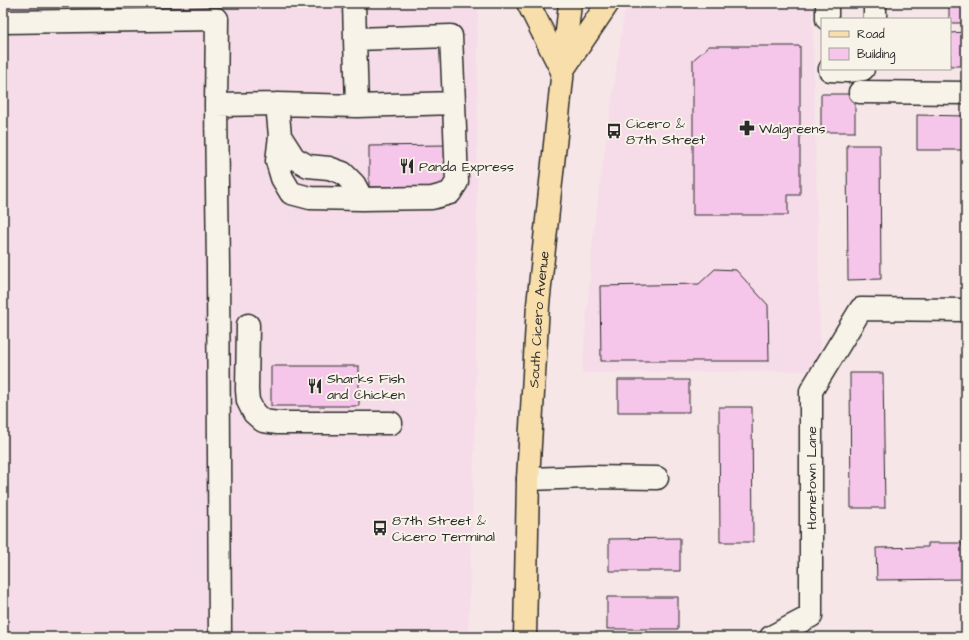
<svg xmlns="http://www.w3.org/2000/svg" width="969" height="640" font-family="'Architects Daughter',sans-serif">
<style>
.built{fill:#f6dce8}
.building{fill:#f5c6e9;stroke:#2b2b2b}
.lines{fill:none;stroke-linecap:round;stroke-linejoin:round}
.minor-casing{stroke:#2b2b2b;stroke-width:25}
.major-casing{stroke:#2b2b2b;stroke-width:25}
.minor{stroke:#f7f3e8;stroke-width:22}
.major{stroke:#f8deab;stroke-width:22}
.labels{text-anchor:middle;stroke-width:4;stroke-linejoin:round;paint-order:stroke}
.poi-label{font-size:14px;fill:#2b2b2b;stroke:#f7f3e8;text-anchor:start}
.street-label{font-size:14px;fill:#2b2b2b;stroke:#f7f3e8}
</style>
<rect width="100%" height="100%" fill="#f6e6e8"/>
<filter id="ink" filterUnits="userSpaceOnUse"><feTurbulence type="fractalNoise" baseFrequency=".025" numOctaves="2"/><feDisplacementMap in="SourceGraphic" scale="8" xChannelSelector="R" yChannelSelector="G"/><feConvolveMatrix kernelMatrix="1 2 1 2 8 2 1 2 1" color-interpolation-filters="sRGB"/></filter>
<g filter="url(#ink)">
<path class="built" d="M 3,3 L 478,3 L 476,398 L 468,637 L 3,637 Z
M 629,3 L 812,3 L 821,371 L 582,373 L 594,225 L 624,15 Z"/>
<path class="building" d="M 949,3 L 966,3 L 966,23 L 950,23 L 950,19 L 949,19 Z
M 966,32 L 966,66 L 950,66 L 950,33 Z
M 709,46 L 800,46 L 800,195 L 788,195 L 788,215 L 693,215 L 693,60 Z
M 821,94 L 855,94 L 855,132 L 821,132 Z
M 917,115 L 966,116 L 966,150 L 917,150 Z
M 446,145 L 446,187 L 369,187 L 369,146 Z
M 847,145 L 880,145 L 881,279 L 848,280 Z
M 715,269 L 736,270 L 768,305 L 769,361 L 601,361 L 600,286 L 699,284 Z
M 271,366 L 359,366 L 359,406 L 271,406 Z
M 850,373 L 883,373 L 885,508 L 851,508 Z
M 618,380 L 689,380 L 689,412 L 618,412 Z
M 719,407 L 752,407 L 753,542 L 720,542 Z
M 680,538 L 680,571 L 609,571 L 609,539 Z
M 928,543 L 962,543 L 962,546 L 966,546 L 966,579 L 877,580 L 876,548 L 928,547 Z
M 607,597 L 678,597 L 678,629 L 607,629 Z"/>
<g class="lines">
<g class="minor-casing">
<path id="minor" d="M 354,3 L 355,39 L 451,36 L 454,103 L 357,106
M 827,3 L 827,19
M 875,3 L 875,19
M 3,22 L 217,19 L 216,105 L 218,267 L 220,637
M 830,69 L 830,70 L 847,71 L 863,69
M 860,92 L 966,93
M 277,104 L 280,136 L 294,158 L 308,166 L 329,168 L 343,173 L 354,184 L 362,199 L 432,198 L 450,193 L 457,182 L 454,103
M 216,105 L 277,104 L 357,106 L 355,39
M 280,136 L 277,161 L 282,178 L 291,193 L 310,198 L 362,199
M 248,325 L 247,390 L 248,401 L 254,413 L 263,421 L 278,423 L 391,423
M 528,479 L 589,477 L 657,478
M 771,637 L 811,616 L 811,391 L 861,309 L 966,310"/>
</g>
<g class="major-casing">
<g id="major">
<path d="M 528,3 L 562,71"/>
<path d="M 564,68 L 608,3"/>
<path id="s1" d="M 525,637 L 528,479 L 538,305 L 570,3"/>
</g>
</g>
<use href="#minor" class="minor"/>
<use href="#major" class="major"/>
</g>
</g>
<defs>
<g id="pharmacy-bare" transform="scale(1.2)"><path d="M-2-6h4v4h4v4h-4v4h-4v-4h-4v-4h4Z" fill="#2b2b2b" stroke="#f7f3e8" stroke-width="2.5" paint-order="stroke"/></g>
<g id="bus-bare" transform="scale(1.2)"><path d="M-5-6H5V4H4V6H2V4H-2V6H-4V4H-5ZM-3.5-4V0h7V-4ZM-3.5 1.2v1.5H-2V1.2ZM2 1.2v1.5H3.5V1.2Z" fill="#2b2b2b" stroke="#f7f3e8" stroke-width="2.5" paint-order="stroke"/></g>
<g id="restaurant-bare" transform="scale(1.2)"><path d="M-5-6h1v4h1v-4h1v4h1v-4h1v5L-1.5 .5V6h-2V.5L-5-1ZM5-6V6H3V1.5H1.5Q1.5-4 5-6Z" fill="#2b2b2b" stroke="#f7f3e8" stroke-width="2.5" paint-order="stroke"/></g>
</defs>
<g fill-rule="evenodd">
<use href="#pharmacy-bare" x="747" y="128"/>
<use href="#bus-bare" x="614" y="131"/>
<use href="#restaurant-bare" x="407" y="166"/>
<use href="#restaurant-bare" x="315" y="386"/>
<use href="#bus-bare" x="380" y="528"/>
</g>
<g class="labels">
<g class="poi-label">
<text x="626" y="128">Cicero &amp;<tspan x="626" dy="16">87th Street</tspan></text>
<text x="759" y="133">Walgreens</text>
<text x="419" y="171">Panda Express</text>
<text x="327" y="383">Sharks Fish<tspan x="327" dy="16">and Chicken</tspan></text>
<text x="392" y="525">87th Street &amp;<tspan x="392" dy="16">Cicero Terminal</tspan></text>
</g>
<g class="street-label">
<text dy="5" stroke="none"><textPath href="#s1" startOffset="318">South Cicero Avenue</textPath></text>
<text transform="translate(811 478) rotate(-90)" y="5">Hometown Lane</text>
</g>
</g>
<rect width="969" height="640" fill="none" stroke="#f7f3e8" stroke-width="16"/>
<rect x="8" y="8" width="953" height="624" fill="none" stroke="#2b2b2b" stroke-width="1.5" filter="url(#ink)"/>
<rect x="821" y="18" width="130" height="52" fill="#f7f3e8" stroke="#a5a39c"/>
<rect x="829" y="31" width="20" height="6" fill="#f8deab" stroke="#a5a39c"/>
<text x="857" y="38" font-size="12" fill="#2b2b2b">Road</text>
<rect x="829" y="48" width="20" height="12" fill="#f5c6e9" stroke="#a5a39c"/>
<text x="857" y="58" font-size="12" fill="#2b2b2b">Building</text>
</svg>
